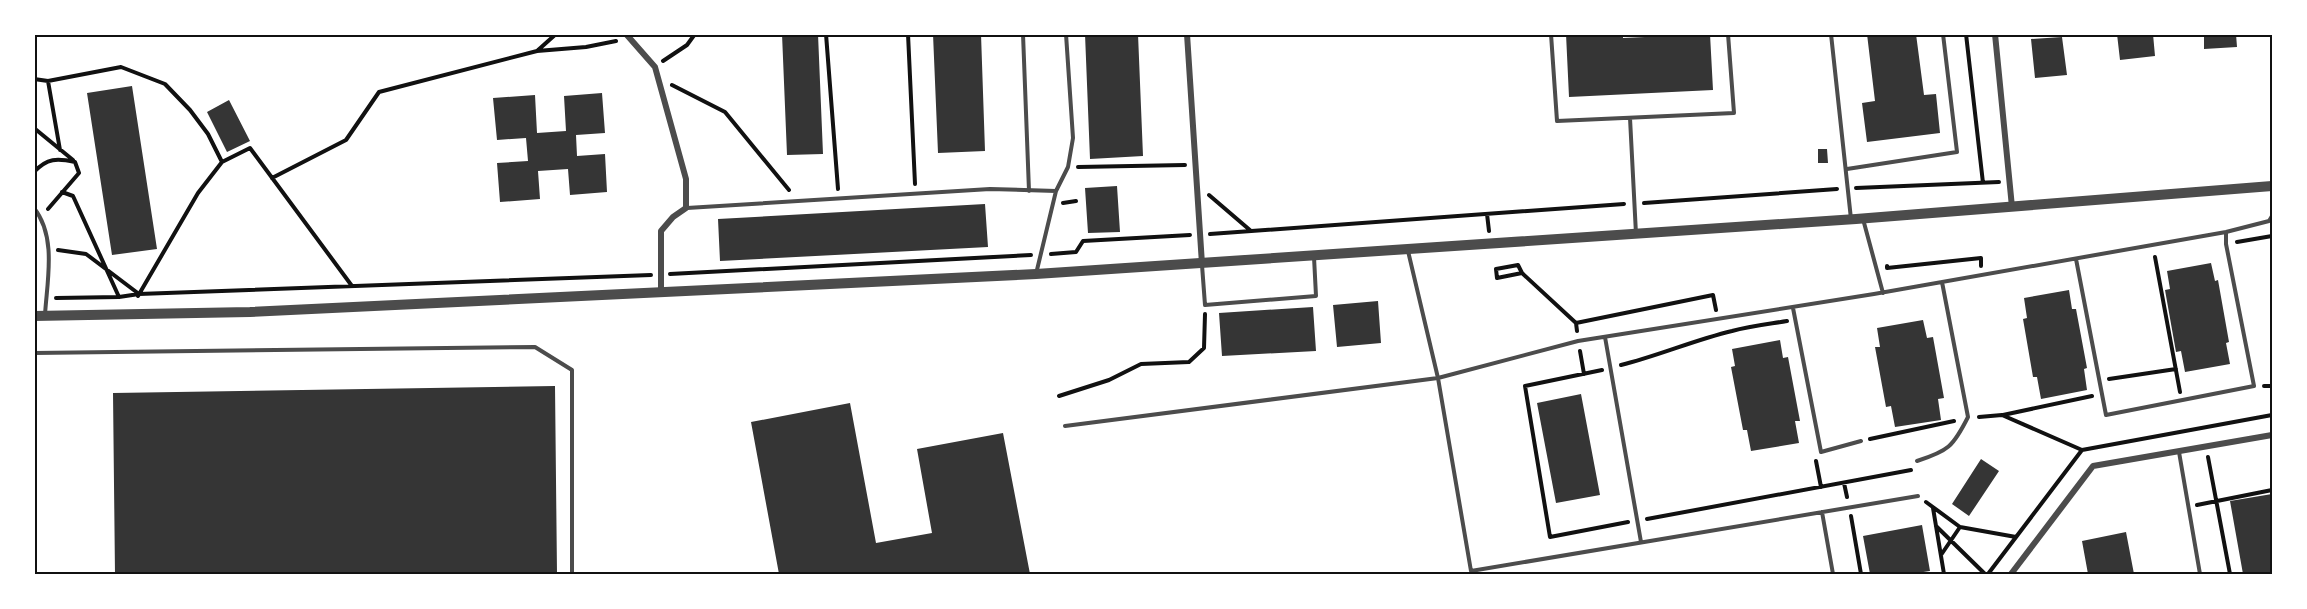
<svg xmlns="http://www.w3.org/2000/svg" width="2307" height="609" font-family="Spectral,serif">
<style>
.building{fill:#353535}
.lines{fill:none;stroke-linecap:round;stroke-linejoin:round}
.path{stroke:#111;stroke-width:4}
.service{stroke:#4c4c4c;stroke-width:4}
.minor{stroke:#4c4c4c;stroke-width:6}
.tertiary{stroke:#4c4c4c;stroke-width:10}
.neatline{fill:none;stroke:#111;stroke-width:2}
</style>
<rect width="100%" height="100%" fill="#fff"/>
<path class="building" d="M 782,34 L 818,34 L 823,154 L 787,155 Z
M 933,34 L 981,34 L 985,151 L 938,153 Z
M 1085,34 L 1138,34 L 1143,156 L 1090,159 Z
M 1566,34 L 1623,34 L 1623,38 L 1710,34 L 1713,90 L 1569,97 Z
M 1867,34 L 1916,34 L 1924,95 L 1936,94 L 1940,133 L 1867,142 L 1862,103 L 1875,101 Z
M 2117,34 L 2153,34 L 2155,56 L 2120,60 Z
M 2204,34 L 2236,34 L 2237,47 L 2204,49 Z
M 2062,37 L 2067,75 L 2035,78 L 2031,39 Z
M 132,86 L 157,249 L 112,255 L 87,93 Z
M 602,93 L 605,133 L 576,135 L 577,156 L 605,154 L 607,192 L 570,195 L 568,169 L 538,171 L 540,199 L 500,202 L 497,163 L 528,161 L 526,138 L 497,140 L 493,98 L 535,95 L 537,133 L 566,131 L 564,96 Z
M 229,100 L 250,141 L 227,152 L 207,112 Z
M 1818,149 L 1827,149 L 1828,163 L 1818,163 Z
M 1117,186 L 1120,232 L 1088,233 L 1085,188 Z
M 985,204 L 988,247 L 720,261 L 718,219 Z
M 2211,263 L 2215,281 L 2218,280 L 2229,342 L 2226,343 L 2230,364 L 2185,372 L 2181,351 L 2176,352 L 2165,290 L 2170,289 L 2167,271 Z
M 2069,290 L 2072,309 L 2076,309 L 2087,368 L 2084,369 L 2087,390 L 2041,399 L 2037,377 L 2033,377 L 2023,319 L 2027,318 L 2024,298 Z
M 1378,301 L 1381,343 L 1337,347 L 1333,305 Z
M 1313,307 L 1316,351 L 1222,356 L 1219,313 Z
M 1923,320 L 1927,338 L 1933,337 L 1944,398 L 1938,399 L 1941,420 L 1895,427 L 1891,406 L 1886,407 L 1875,347 L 1880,347 L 1877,328 Z
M 1780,340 L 1783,358 L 1788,357 L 1800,421 L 1795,421 L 1799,443 L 1751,451 L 1747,430 L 1743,430 L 1731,367 L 1735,366 L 1732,349 Z
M 555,386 L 557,574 L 115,574 L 113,393 Z
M 1581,394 L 1600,495 L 1556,503 L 1537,403 Z
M 850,403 L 876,543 L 932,533 L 917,449 L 1003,433 L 1030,574 L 779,574 L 751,422 Z
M 1981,459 L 1999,471 L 1969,516 L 1952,504 Z
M 2272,494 L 2272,574 L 2243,574 L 2230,501 Z
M 1922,525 L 1930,571 L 1910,574 L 1870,574 L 1863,536 Z
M 2126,532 L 2134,574 L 2088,574 L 2082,541 Z"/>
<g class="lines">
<path class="path" d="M 826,34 L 838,189
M 908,34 L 915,184
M 1966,34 L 1983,183
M 537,51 L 586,47 L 616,41
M 663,61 L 687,45 L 695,34
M 34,79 L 48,81 L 121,67 L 165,84 L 190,110 L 208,134 L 222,162
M 48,81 L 60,150
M 672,85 L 725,112 L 789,190
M 34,128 L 73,160
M 1078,167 L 1185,165
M 34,172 C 47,158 57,158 75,162 L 79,173 L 48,209
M 272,178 L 346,140 L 379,92 L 537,51 L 556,34
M 1856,188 L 1999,182
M 62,192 L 73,196 L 119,297
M 1209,195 L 1251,231
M 1063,203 L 1076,201
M 1644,203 L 1837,189
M 1487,214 L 1489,231
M 1210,234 L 1624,204
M 2237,242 L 2272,236
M 58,250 L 86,254 L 139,294
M 1051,254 L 1076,252 L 1083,241 L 1190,235
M 2155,257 L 2180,392
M 1887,266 L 1887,268 L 1981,258 L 1981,266
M 1522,273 L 1497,278 L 1496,269 L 1518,265 L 1522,273 L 1576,323 L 1577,331
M 670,274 L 1031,255
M 138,296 L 198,193 L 222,162 L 250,148 L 352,286
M 56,298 L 119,297 L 139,294 L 651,275
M 1576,323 L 1713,295 L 1716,310
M 1580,351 L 1584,374
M 1621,365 C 1658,356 1694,340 1732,331 C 1750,326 1769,324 1787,321
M 1602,370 L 1525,386 L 1550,537 L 1628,522
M 2109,379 L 2176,369
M 2264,386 L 2272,386
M 1059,396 L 1109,380 L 1141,364 L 1189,362 L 1204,348 L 1205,314
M 2003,415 L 2092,396
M 1979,417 L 2002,415 L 2082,450
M 1870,439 L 1954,421
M 2208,457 L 2230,574
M 1816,461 L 1821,487
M 1844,483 L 1847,497
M 1926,502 L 1960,527 L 2016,537
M 2197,505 L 2272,490
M 1933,508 L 1944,574
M 1851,516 L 1861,574
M 1647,519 L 1911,470
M 1936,526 L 1985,574
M 1941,555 L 1960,527
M 1988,574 L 2082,450 L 2272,415"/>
<path class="service" d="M 1023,34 L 1029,191
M 1551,34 L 1557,121 L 1734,113 L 1728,34
M 1831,34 L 1851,219
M 1630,118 L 1636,234
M 1847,169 L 1957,152 L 1943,34
M 34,208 C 57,237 47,281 45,315
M 687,208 L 990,189 L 1056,191
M 1863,219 L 1883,293
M 1408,251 L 1438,378 L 1471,571 L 1918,496
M 2076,259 L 2106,415 L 2254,386 L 2226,244 L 2226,232
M 1202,265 L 1205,305 L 1316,296 L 1314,257
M 1036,274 L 1056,191 L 1068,167 L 1073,138 L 1066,34
M 1793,308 L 1821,452 L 1861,441
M 1605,337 L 1641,542
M 34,353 L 535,347 L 572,370 L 572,574
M 1065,426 L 1438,378 L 1578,341 L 1874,294 L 2226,232 L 2269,221 L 2272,216
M 2179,452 L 2200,574
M 1917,461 C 1948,451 1953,447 1968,417 L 1942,282
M 1822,512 L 1833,574"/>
<path class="minor" d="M 626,34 L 655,67 L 686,179 L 686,208 L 673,217 L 661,231 L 661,292
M 1187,34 L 1202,264
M 1995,34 L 2012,207
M 2011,574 L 2093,466 L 2272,435"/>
<path class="tertiary" d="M 34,316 L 250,312 L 1036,274 L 1856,219 L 2272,186"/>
</g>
<rect width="2307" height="609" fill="none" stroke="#ffffff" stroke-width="72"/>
<rect x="36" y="36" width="2235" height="537" class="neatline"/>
</svg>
